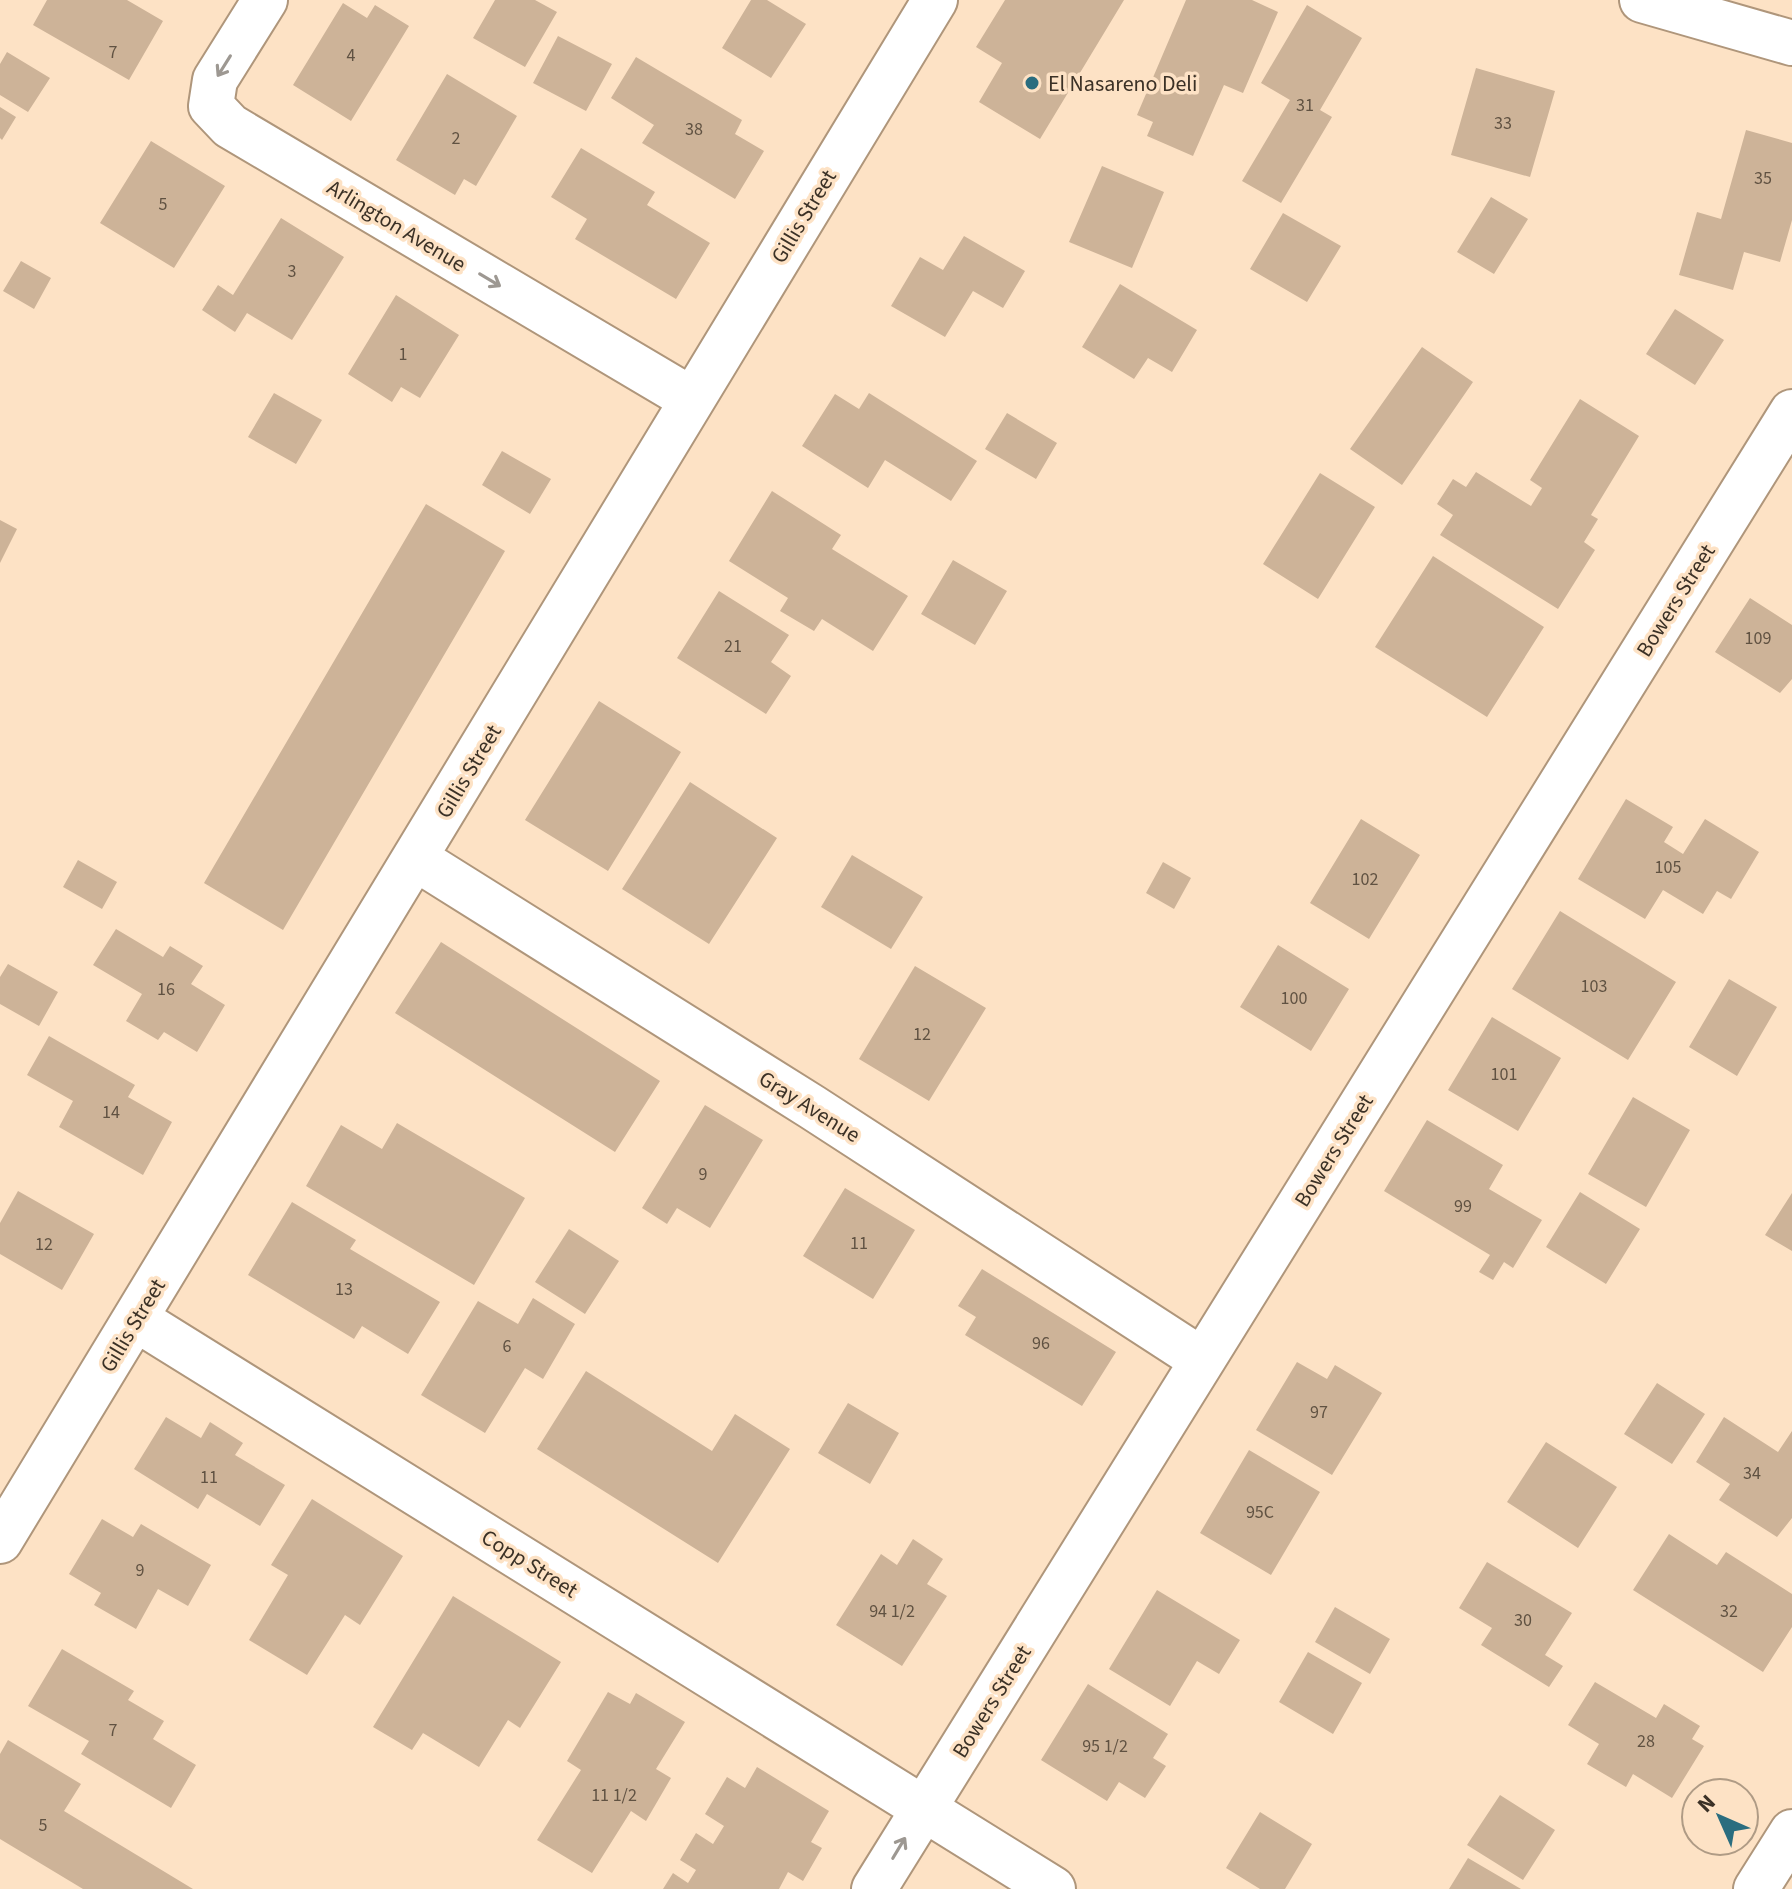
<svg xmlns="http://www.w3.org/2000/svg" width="1792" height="1889" font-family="'Source Sans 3',sans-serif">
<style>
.building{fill:#cdb398}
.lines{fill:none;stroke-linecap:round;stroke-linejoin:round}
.minor-casing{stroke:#af967b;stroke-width:48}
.minor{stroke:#fff;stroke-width:44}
.oneway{stroke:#9d9892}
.poi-dot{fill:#2a6d7f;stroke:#fde2c5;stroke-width:3}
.labels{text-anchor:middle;stroke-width:7;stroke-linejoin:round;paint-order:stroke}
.number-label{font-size:18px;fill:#605242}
.poi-label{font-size:22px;fill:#3b3126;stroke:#fde2c5;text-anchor:start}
.street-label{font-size:22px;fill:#3b3126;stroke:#fde2c5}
</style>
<rect width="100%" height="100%" fill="#fde2c5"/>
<path class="building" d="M 47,0 L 127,0 L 163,21 L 129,80 L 33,25 Z
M 495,0 L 535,0 L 557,12 L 525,67 L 473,38 Z
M 751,0 L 767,0 L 806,24 L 771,78 L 722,48 Z
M 1005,0 L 1124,0 L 1040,139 L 979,102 L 1002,63 L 976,47 Z
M 1186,0 L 1252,0 L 1278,12 L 1243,93 L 1224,85 L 1193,156 L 1147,136 L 1153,122 L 1137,115 Z
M 343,3 L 367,18 L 375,5 L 409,26 L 351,121 L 293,85 Z
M 1307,5 L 1362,38 L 1320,110 L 1332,117 L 1281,203 L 1242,181 L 1290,100 L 1261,83 Z
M 558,36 L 612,64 L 586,111 L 533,83 Z
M 7,52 L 50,78 L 28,112 L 0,95 L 0,64 Z
M 636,57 L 742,120 L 735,134 L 764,151 L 735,199 L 642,143 L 654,125 L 611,98 Z
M 1476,68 L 1555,91 L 1530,177 L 1451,155 Z
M 447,74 L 517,116 L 476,186 L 464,179 L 455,195 L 396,160 Z
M 0,107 L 16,117 L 2,140 L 0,138 Z
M 1746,130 L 1792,143 L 1792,220 L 1780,262 L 1744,252 L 1733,290 L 1679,275 L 1697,212 L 1721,219 Z
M 151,141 L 225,186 L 174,268 L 100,223 Z
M 581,148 L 655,192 L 647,205 L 710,243 L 676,299 L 575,239 L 587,219 L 551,197 Z
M 1102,166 L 1164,192 L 1132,268 L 1069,242 Z
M 1491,197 L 1528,219 L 1494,274 L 1457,252 Z
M 1283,213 L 1341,246 L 1307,302 L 1250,269 Z
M 281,218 L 344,257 L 292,340 L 247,313 L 235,332 L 202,310 L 218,285 L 233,295 Z
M 964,236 L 1025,271 L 1003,308 L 973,291 L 945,337 L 891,306 L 920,257 L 943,270 Z
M 21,261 L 51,278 L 34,309 L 3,291 Z
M 1120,284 L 1197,330 L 1172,372 L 1148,358 L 1134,379 L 1082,347 Z
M 396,295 L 459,335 L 420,398 L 401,387 L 392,402 L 348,374 Z
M 1675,309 L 1724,340 L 1695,385 L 1646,354 Z
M 1422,347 L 1473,382 L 1402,485 L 1350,449 Z
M 274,393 L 322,420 L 296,464 L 248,437 Z
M 869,393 L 977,461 L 951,501 L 885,460 L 868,488 L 802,446 L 835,394 L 859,409 Z
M 1580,399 L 1639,436 L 1591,515 L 1598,519 L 1584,542 L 1595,550 L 1558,609 L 1440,535 L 1453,515 L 1437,504 L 1453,479 L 1466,487 L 1476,472 L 1531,506 L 1542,488 L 1530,480 Z
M 1007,413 L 1057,443 L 1036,479 L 985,449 Z
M 502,451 L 551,479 L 530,514 L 482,485 Z
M 1320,473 L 1375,507 L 1318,599 L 1263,564 Z
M 772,491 L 841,535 L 832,549 L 908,596 L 873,651 L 822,619 L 814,631 L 780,611 L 788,598 L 729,561 Z
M 426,504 L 505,551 L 283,930 L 204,883 Z
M 0,520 L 17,529 L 0,563 Z
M 1433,556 L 1544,627 L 1487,717 L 1375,647 Z
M 953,560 L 1007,591 L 975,645 L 921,614 Z
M 719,591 L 789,635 L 771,662 L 791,676 L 766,714 L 677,658 Z
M 1750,598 L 1792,625 L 1792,679 L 1780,693 L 1715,652 Z
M 599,701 L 681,752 L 608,871 L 525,820 Z
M 690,782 L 777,838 L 709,944 L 622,889 Z
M 1626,799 L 1673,827 L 1664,842 L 1683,854 L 1705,819 L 1759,852 L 1731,899 L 1717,891 L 1703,914 L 1663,890 L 1645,919 L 1578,879 Z
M 1361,819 L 1420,855 L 1369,939 L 1310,903 Z
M 852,855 L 923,897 L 891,949 L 821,907 Z
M 78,860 L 117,882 L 102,909 L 63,887 Z
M 1163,862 L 1191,878 L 1174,909 L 1146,893 Z
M 1560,911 L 1676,982 L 1628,1060 L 1512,989 Z
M 116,929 L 163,957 L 170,946 L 203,966 L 191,984 L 225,1005 L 197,1052 L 164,1032 L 158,1040 L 126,1021 L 142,994 L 93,965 Z
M 441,942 L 660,1081 L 615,1152 L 395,1013 Z
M 1278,945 L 1349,989 L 1311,1051 L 1240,1007 Z
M 8,964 L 58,992 L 39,1026 L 0,1004 L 0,977 Z
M 915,966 L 986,1008 L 929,1101 L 859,1059 Z
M 1729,979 L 1777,1007 L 1737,1076 L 1689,1047 Z
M 1492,1017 L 1561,1058 L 1518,1131 L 1448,1090 Z
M 49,1036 L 135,1085 L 128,1097 L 172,1122 L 143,1175 L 59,1127 L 73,1101 L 27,1075 Z
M 1633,1097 L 1690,1130 L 1646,1207 L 1588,1174 Z
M 705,1105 L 763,1140 L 710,1228 L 677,1208 L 667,1224 L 642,1208 Z
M 1427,1120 L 1503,1165 L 1489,1189 L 1542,1220 L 1513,1268 L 1504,1262 L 1493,1280 L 1479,1272 L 1490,1255 L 1384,1191 Z
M 397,1123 L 525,1198 L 474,1285 L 306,1186 L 341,1125 L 382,1149 Z
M 845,1188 L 915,1230 L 873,1299 L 803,1256 Z
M 18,1191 L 94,1234 L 62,1290 L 0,1254 L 0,1223 Z
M 1580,1192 L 1640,1229 L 1606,1284 L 1546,1247 Z
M 1792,1193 L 1792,1251 L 1765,1235 Z
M 292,1202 L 356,1240 L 350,1249 L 440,1302 L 408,1354 L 362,1326 L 354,1339 L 248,1275 Z
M 569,1229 L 619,1261 L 585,1314 L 535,1282 Z
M 982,1269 L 1116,1352 L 1082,1406 L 965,1335 L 976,1317 L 958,1306 Z
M 533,1298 L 575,1324 L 543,1379 L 525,1368 L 485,1433 L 421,1395 L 478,1301 L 518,1324 Z
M 1297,1362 L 1327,1379 L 1335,1365 L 1382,1393 L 1332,1475 L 1256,1430 Z
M 586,1371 L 712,1451 L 735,1414 L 790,1449 L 718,1563 L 537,1449 Z
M 1657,1383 L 1705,1414 L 1672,1464 L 1624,1434 Z
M 848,1403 L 899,1433 L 870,1484 L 818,1453 Z
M 166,1417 L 201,1438 L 210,1422 L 243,1443 L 235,1455 L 285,1485 L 260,1526 L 207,1494 L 198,1509 L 134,1469 Z
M 1724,1417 L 1778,1452 L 1792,1431 L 1792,1518 L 1777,1537 L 1719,1500 L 1730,1484 L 1696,1462 Z
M 1546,1442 L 1617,1487 L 1578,1548 L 1507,1502 Z
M 1249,1450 L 1320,1492 L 1271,1575 L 1200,1533 Z
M 312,1499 L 403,1556 L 360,1625 L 345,1615 L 307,1675 L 249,1640 L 288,1575 L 271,1565 Z
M 102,1519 L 133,1537 L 141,1524 L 211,1565 L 188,1606 L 158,1589 L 136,1629 L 94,1605 L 101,1593 L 69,1574 Z
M 1669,1534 L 1717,1565 L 1726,1552 L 1792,1594 L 1792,1627 L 1763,1672 L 1633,1590 Z
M 913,1539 L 943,1559 L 927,1584 L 947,1596 L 902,1666 L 836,1625 L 881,1554 L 897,1565 Z
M 1487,1562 L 1572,1613 L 1545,1655 L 1563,1666 L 1549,1687 L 1481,1645 L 1492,1628 L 1459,1608 Z
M 1157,1590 L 1240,1640 L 1219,1674 L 1197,1661 L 1170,1706 L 1109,1669 Z
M 453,1596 L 561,1662 L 520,1728 L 508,1720 L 479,1767 L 423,1733 L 412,1750 L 373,1727 Z
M 1335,1607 L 1390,1639 L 1370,1674 L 1315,1642 Z
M 62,1649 L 134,1691 L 128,1700 L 164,1721 L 153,1739 L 196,1765 L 171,1808 L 81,1754 L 89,1741 L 28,1706 Z
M 1308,1652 L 1362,1683 L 1333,1734 L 1279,1702 Z
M 1595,1682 L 1656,1718 L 1664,1704 L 1700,1726 L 1692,1739 L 1704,1746 L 1672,1798 L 1633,1774 L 1626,1787 L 1587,1764 L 1599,1744 L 1568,1725 Z
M 1088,1684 L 1168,1734 L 1153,1758 L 1166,1766 L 1145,1798 L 1119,1782 L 1107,1801 L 1041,1760 Z
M 608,1692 L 630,1704 L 636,1693 L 685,1722 L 656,1769 L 671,1778 L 646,1821 L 631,1811 L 592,1873 L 537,1840 L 581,1770 L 567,1761 Z
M 8,1740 L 81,1784 L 64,1811 L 193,1889 L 83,1889 L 0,1839 L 0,1754 Z
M 757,1767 L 829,1811 L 811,1842 L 822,1848 L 803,1881 L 788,1872 L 779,1889 L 663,1889 L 673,1873 L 688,1883 L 696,1870 L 680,1860 L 696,1833 L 713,1844 L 724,1826 L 705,1814 L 727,1777 L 745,1788 Z
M 1500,1795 L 1555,1830 L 1523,1880 L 1467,1845 Z
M 1260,1812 L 1312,1844 L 1285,1889 L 1260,1889 L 1226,1868 Z
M 1468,1858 L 1521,1889 L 1449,1889 Z"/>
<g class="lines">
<g class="minor-casing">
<path id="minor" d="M 265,0 L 215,80 L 211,106 L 230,126 L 691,399
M 1642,0 L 1792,43
M 415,858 L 812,1107 L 1202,1360
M 136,1319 L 1053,1889
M 0,1541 L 935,0
M 874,1889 L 1792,412
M 1756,1889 L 1792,1832"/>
</g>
<use href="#minor" class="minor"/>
</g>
<defs><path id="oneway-shaft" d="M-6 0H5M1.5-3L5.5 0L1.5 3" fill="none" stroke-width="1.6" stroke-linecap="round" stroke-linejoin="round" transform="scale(2)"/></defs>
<g class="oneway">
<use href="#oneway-shaft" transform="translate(224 66) rotate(122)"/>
<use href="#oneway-shaft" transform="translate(490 280) rotate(31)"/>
<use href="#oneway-shaft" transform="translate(899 1848) rotate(-59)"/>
</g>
<circle class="poi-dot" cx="1032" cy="83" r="8"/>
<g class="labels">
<g class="number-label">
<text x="113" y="58">7</text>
<text x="351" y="61">4</text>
<text x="1305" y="111">31</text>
<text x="1503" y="129">33</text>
<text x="694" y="135">38</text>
<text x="456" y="144">2</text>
<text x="1763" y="184">35</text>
<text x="163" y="210">5</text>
<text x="292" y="277">3</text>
<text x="403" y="360">1</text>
<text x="1758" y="644">109</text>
<text x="733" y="652">21</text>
<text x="1668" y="873">105</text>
<text x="1365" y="885">102</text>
<text x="1594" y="992">103</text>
<text x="166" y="995">16</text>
<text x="1294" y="1004">100</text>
<text x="922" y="1040">12</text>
<text x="1504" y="1080">101</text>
<text x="111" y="1118">14</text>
<text x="703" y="1180">9</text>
<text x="1463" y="1212">99</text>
<text x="859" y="1249">11</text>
<text x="44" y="1250">12</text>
<text x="344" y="1295">13</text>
<text x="1041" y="1349">96</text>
<text x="507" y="1352">6</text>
<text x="1319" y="1418">97</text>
<text x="1752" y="1479">34</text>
<text x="209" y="1483">11</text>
<text x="1260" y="1518">95C</text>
<text x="140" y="1576">9</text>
<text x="892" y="1617">94 1/2</text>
<text x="1729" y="1617">32</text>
<text x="1523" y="1626">30</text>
<text x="113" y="1736">7</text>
<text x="1646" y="1747">28</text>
<text x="1105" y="1752">95 1/2</text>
<text x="614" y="1801">11 1/2</text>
<text x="43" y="1831">5</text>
</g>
<g class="poi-label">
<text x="1048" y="91">El Nasareno Deli</text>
</g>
<g class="street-label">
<text transform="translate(803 216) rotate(-59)" y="8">Gillis Street</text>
<text transform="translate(397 225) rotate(31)" y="8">Arlington Avenue</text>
<text transform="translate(1675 600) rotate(-58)" y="8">Bowers Street</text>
<text transform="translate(468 771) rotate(-59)" y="8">Gillis Street</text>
<text transform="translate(810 1106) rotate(32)" y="8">Gray Avenue</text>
<text transform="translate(1333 1150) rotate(-58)" y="8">Bowers Street</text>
<text transform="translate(132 1325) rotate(-59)" y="8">Gillis Street</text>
<text transform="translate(530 1563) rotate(32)" y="8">Copp Street</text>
<text transform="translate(991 1701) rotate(-58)" y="8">Bowers Street</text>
</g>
</g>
<g transform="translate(1720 1817) rotate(315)"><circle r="38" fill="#fde2c5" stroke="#af9b85" stroke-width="2"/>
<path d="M0-6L14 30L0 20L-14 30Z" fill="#2a6d7f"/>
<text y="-12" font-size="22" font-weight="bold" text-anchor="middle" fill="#3b3126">N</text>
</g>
</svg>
